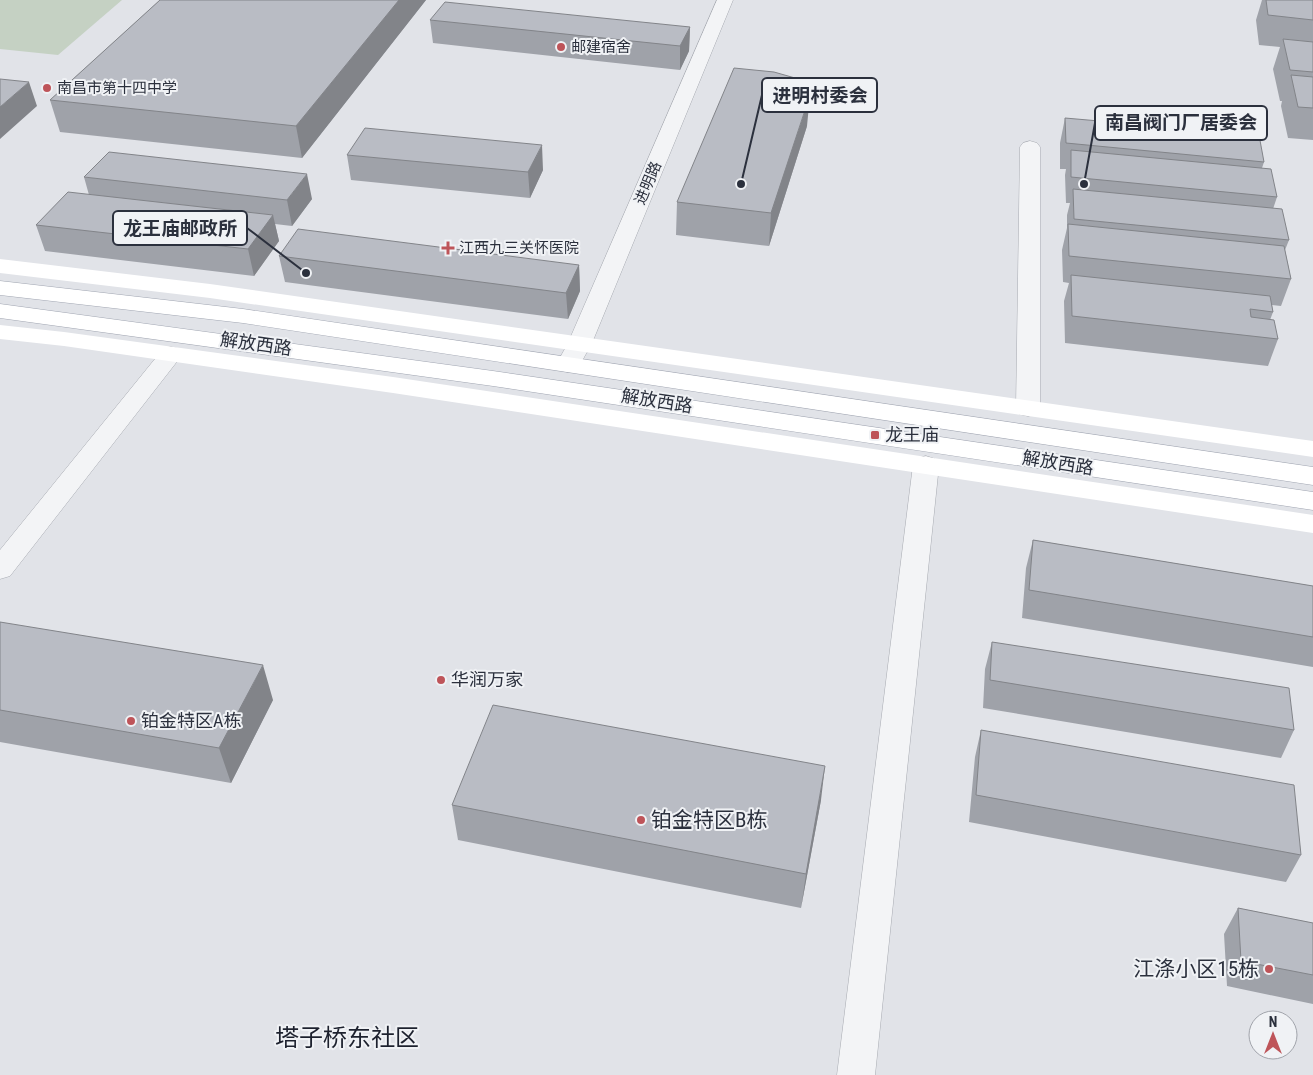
<svg xmlns="http://www.w3.org/2000/svg" width="1313" height="1075" font-family="'Roboto Condensed','Noto Sans SC',sans-serif">
<style>
.green{fill:#c5d1c3}
.lines{fill:none;stroke-linecap:round;stroke-linejoin:round}
.minor-casing{stroke:#a7aab1;stroke-width:1}
.primary-casing{stroke:#a1a6b2;stroke-width:1}
.minor{fill:#f3f4f6;fill-rule:evenodd}
.secondary{fill:#fff;fill-rule:evenodd}
.primary{fill:#fff;fill-rule:evenodd}
.wall{fill:#9fa2a9}
.shaded-wall{fill:#828489}
.building{fill:#b9bcc4;stroke:#828489}
.poi-dot{fill:#be5459;stroke:#f0f2f5;stroke-width:2}
.labels{text-anchor:middle;stroke-width:4;stroke-linejoin:round;paint-order:stroke}
.far-poi-label{font-size:15px;fill:#2b303d;stroke:#f0f2f5;text-anchor:start}
.far-street-label{font-size:15px;fill:#2b303d;stroke:#f0f2f5}
.street-label{font-size:18px;fill:#2b303d;stroke:#f0f2f5}
.poi-label{font-size:18px;fill:#2b303d;stroke:#f0f2f5;text-anchor:start}
.near-poi-label{font-size:21px;fill:#2b303d;stroke:#f0f2f5;text-anchor:start}
.near-quarter-label{font-size:24px;fill:#1d212e;stroke:#f0f2f5}
.leader{fill:none;stroke:#2b303d;stroke-width:2}
.callout-dot{fill:#2b303d;stroke:#f0f2f5;stroke-width:2}
.callout{fill:#f0f2f5;stroke:#2b303d;stroke-width:2}
.callout-label{font-size:19px;text-anchor:middle;font-weight:bold;fill:#2b303d}
</style>
<rect width="100%" height="100%" fill="#e1e3e8"/>
<path class="green" d="M 0,0 L 122,0 L 58,55 L 0,49 Z"/>
<g class="lines">
<g class="minor-casing">
<path id="minor" d="M 717,0 L 733,0 L 592,343 L 577,370 L 568,372 L 559,370 L 556,365 L 568,343 Z
M 1030,141 L 1037,143 L 1040,147 L 1040,408 L 1037,414 L 1028,416 L 1019,414 L 1016,408 L 1020,147 L 1023,143 Z
M 171,347 L 179,349 L 183,354 L 179,359 L 10,576 L 0,579 L 0,550 L 163,349 Z
M 926,456 L 935,459 L 939,465 L 875,1075 L 837,1075 L 913,465 L 917,459 Z"/>
</g>
<g class="primary-casing">
<path id="primary" d="M 0,281 L 243,309 L 1313,467 L 1313,485 L 243,323 L 0,295 Z
M 0,304 L 493,371 L 1313,492 L 1313,510 L 493,386 L 0,318 Z"/>
</g>
<use href="#minor" class="minor"/>
<path class="secondary" d="M 0,259 L 210,284 L 1313,441 L 1313,457 L 210,298 L 0,273 Z
M 0,325 L 64,332 L 393,377 L 1313,515 L 1313,533 L 393,393 L 64,346 L 0,339 Z"/>
<use href="#primary" class="primary"/>
</g>
<path class="wall" d="M 160,0 L 426,0 L 302,158 L 60,132 L 50,100 Z
M 1262,0 L 1313,0 L 1313,140 L 1288,138 L 1281,106 L 1282,101 L 1280,101 L 1273,69 L 1280,47 L 1259,45 L 1256,20 Z
M 430,20 L 690,27 L 689,51 L 680,70 L 433,43 Z
M 1065,118 L 1264,162 L 1262,168 L 1277,197 L 1273,209 L 1289,240 L 1285,250 L 1291,279 L 1281,306 L 1272,305 L 1273,312 L 1270,320 L 1278,339 L 1268,366 L 1065,343 L 1064,301 L 1069,283 L 1063,282 L 1062,250 L 1067,228 L 1067,215 L 1070,203 L 1066,203 L 1065,175 L 1066,169 L 1060,169 L 1060,143 Z
M 807,126 L 769,246 L 676,235 L 677,202 Z
M 347,155 L 543,170 L 530,198 L 351,180 Z
M 84,177 L 312,199 L 292,226 L 275,224 L 279,241 L 254,276 L 45,251 L 36,225 L 89,195 Z
M 279,256 L 579,265 L 580,291 L 568,319 L 285,282 Z
M 1033,540 L 1313,586 L 1313,667 L 1022,618 L 1026,568 Z
M 0,622 L 273,700 L 231,783 L 0,742 Z
M 992,642 L 1294,730 L 1281,758 L 983,708 L 985,669 Z
M 981,730 L 1301,855 L 1286,882 L 969,822 L 975,757 Z
M 821,800 L 801,908 L 458,840 L 452,805 Z
M 1238,908 L 1313,923 L 1313,1004 L 1227,986 L 1224,934 Z"/>
<path class="shaded-wall" d="M 399,0 L 426,0 L 302,158 L 296,126 Z
M 690,27 L 689,51 L 680,70 L 680,46 Z
M 29,82 L 37,106 L 0,139 L 0,107 Z
M 810,95 L 807,126 L 769,246 L 771,213 Z
M 542,145 L 543,170 L 530,198 L 528,172 Z
M 307,174 L 312,199 L 292,226 L 287,200 Z
M 273,215 L 279,241 L 254,276 L 248,249 Z
M 579,265 L 580,291 L 568,319 L 566,293 Z
M 263,665 L 273,700 L 231,783 L 219,748 Z
M 825,766 L 821,800 L 801,908 L 806,874 Z"/>
<path class="building" d="M 160,0 L 399,0 L 296,126 L 50,100 Z
M 1266,0 L 1313,0 L 1313,20 L 1268,15 Z
M 445,2 L 690,27 L 680,46 L 430,20 Z
M 1283,39 L 1313,42 L 1313,72 L 1290,70 Z
M 734,68 L 774,72 L 795,78 L 806,87 L 810,95 L 771,213 L 677,202 Z
M 1291,75 L 1313,77 L 1313,108 L 1298,107 Z
M 0,79 L 29,82 L 0,107 Z
M 1065,118 L 1259,135 L 1264,162 L 1066,143 Z
M 365,128 L 542,145 L 528,172 L 347,155 Z
M 1071,150 L 1271,169 L 1277,197 L 1071,177 Z
M 109,152 L 307,174 L 287,200 L 84,177 Z
M 1073,189 L 1282,209 L 1289,240 L 1074,219 Z
M 68,192 L 273,215 L 248,249 L 36,225 Z
M 1068,224 L 1284,246 L 1291,279 L 1069,256 Z
M 298,229 L 579,265 L 566,293 L 279,256 Z
M 1071,275 L 1270,296 L 1273,312 L 1250,309 L 1251,317 L 1274,320 L 1278,339 L 1072,316 Z
M 1033,540 L 1313,586 L 1313,637 L 1029,590 Z
M 0,622 L 263,665 L 219,748 L 0,710 Z
M 992,642 L 1289,688 L 1294,730 L 990,680 Z
M 493,705 L 825,766 L 806,874 L 452,805 Z
M 981,730 L 1294,785 L 1301,855 L 976,795 Z
M 1238,908 L 1313,923 L 1313,975 L 1241,961 Z"/>
<g class="poi-dot">
<circle cx="561" cy="47" r="5"/>
<circle cx="47" cy="88" r="5"/>
<path d="M445.5 240.5h5v5h5v5h-5v5h-5v-5h-5v-5h5z"/>
<rect x="870" y="430" width="10" height="10" rx="2.5"/>
<circle cx="441" cy="680" r="5"/>
<circle cx="131" cy="721" r="5"/>
<circle cx="641" cy="820" r="5"/>
<circle cx="1269" cy="969" r="5"/>
</g>
<g class="labels">
<g class="far-poi-label">
<text x="571" y="52">邮建宿舍</text>
<text x="57" y="93">南昌市第十四中学</text>
<text x="459" y="253">江西九三关怀医院</text>
</g>
<g class="far-street-label">
<text transform="translate(648 183) rotate(-67)" y="5">进明路</text>
</g>
<g class="street-label">
<text transform="translate(256 344) rotate(8)" y="6">解放西路</text>
<text transform="translate(657 401) rotate(9)" y="6">解放西路</text>
<text transform="translate(1058 463) rotate(9)" y="6">解放西路</text>
</g>
<g class="poi-label">
<text x="885" y="441">龙王庙</text>
<text x="451" y="686">华润万家</text>
<text x="141" y="727">铂金特区A栋</text>
</g>
<g class="near-poi-label">
<text x="651" y="827">铂金特区B栋</text>
<text x="1259" y="976" text-anchor="end">江涤小区15栋</text>
</g>
<g class="near-quarter-label">
<text x="347" y="1046">塔子桥东社区</text>
</g>
</g>
<path class="leader" d="M741 184L762 95M1084 184L1095 123M306 273L247 228"/>
<g class="callout-dot">
<circle cx="741" cy="184" r="5"/>
<circle cx="1084" cy="184" r="5"/>
<circle cx="306" cy="273" r="5"/>
</g>
<g class="callout">
<rect x="762" y="78" width="115" height="34" rx="5"/>
<rect x="1095" y="106" width="172" height="34" rx="5"/>
<rect x="113" y="211" width="134" height="34" rx="5"/>
</g>
<g class="callout-label">
<text x="820" y="102">进明村委会</text>
<text x="1181" y="129">南昌阀门厂居委会</text>
<text x="180" y="235">龙王庙邮政所</text>
</g>
<g transform="translate(1273 1035)"><circle r="24" fill="#f0f2f5" stroke="#a1a4ab"/>
<path d="M0-4L9 19L0 12L-9 19Z" fill="#be5459"/>
<text y="-8" font-size="14" font-weight="bold" text-anchor="middle" fill="#2b303d">N</text>
</g>
</svg>
